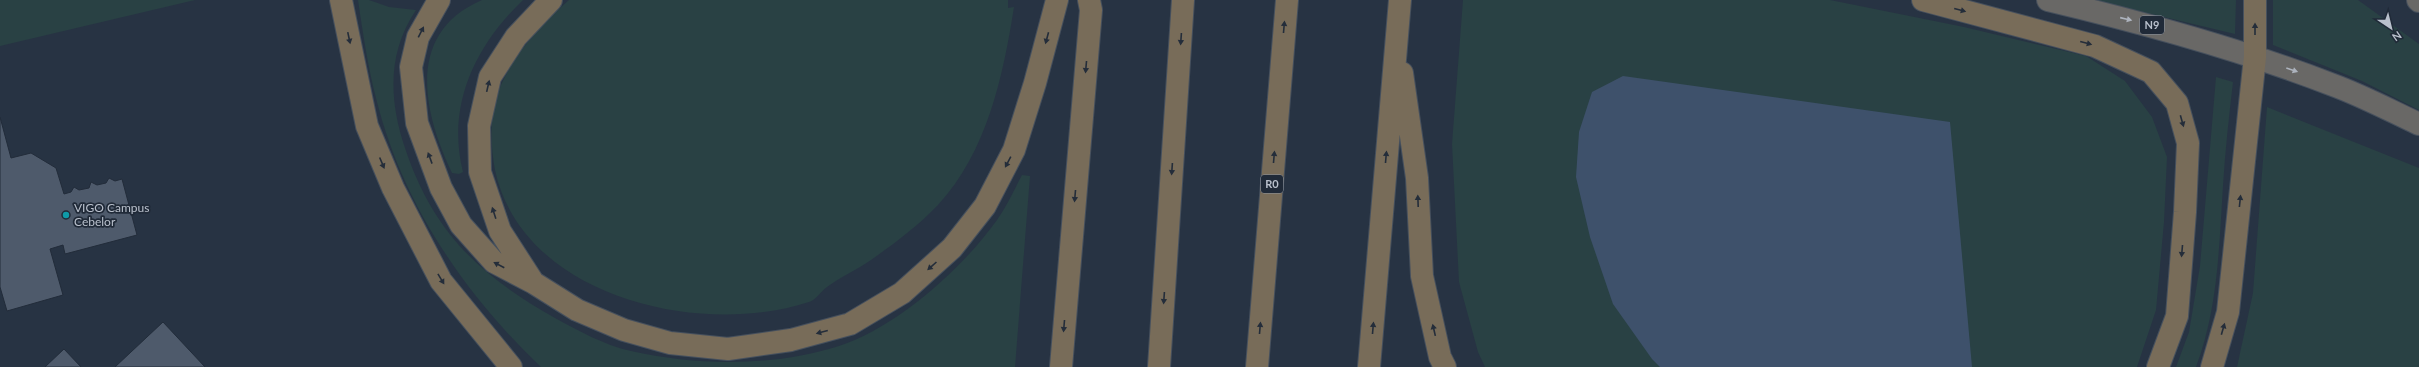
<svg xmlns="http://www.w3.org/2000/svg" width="2419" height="367" font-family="Lato,sans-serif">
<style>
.green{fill:#294144}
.water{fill:#3e516b}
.building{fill:#4e5a6b;stroke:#222c3a}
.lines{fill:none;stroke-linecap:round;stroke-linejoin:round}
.trunk-casing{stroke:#46505d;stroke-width:24}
.motorway-casing{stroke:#46505d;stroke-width:24}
.trunk{stroke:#696866;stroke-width:22}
.motorway{stroke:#786c59;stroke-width:22}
.oneway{fill:#242d3a}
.oneway2{fill:#adb3bd}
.culture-dot{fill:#0f9aa8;stroke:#202a38;stroke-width:1.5}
.labels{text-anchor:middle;stroke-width:3.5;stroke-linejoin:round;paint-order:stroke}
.shield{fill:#202a38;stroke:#8b93a0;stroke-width:1}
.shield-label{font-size:11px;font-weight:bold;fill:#b9c0cc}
.poi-label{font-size:12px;fill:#b9c0cc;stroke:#202a38;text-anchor:start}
</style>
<rect width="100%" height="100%" fill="#273343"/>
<path class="green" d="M 0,0 L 195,0 L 0,46 Z
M 358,0 L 369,0 L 389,7 L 416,10 C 387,53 389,100 405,148 C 433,232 479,275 555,318 C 579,331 604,345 631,351 C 698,366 773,367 839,346 C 897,327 962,269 997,220 C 1007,206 1014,190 1022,175 L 1030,176 L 1015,367 L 541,367 C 465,295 403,204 377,102 C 368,68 363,34 358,0 Z
M 482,0 L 523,0 C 476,45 446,105 463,172 L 459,174 L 452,173 C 423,112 405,33 482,0 Z
M 569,0 L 1008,0 L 1008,8 L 1014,7 C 1003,77 987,152 938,205 C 918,226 895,243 871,260 C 857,270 840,277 827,287 C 820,292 816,300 809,302 C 700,338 522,297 495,170 C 490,144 489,110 501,85 C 516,51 541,25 569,0 Z
M 1463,0 L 1830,0 L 1964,27 L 2086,56 L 2125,81 L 2152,117 L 2167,157 L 2164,222 L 2156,310 L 2137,367 L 1485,367 L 1478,352 L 1459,282 L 1452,144 Z
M 2093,0 L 2236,0 L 2235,34 Z
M 2273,0 L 2358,0 L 2419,44 L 2419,110 L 2362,81 L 2273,45 Z
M 2216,77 L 2233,82 C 2229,117 2225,151 2223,186 C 2219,247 2218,309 2196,367 L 2176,367 L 2189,332 L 2200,266 Z
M 2267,107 L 2419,168 L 2419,367 L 2237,367 L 2253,293 Z"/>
<path class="water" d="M 1623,76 L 1950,122 L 1972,367 L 1660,367 L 1652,359 L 1613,304 L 1590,237 L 1576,177 L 1579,132 L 1592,92 Z"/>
<path class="building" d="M 0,117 L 11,158 L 31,153 L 56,168 L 64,194 L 71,192 L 74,187 L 79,190 L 89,188 L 91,182 L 97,185 L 106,183 L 109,178 L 115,181 L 122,179 L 137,235 L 65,254 L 63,245 L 50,249 L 63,295 L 7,311 L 0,287 Z
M 163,322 L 205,367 L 115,367 Z
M 64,349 L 81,367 L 45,367 Z"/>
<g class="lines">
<g class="trunk-casing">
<path id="trunk" d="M 2048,0 C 2145,23 2240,49 2333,85 C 2363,96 2391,111 2419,124
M 2418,0 L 2419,1"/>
</g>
<g class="motorway-casing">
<path id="motorway" d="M 341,0 L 367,126 L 393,188 L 441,281 L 511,367
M 439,0 L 418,37 L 411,67 L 417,123 L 441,188 L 461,225 L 494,262 L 534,283 L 577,310 L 624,330 L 670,343 L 728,349 L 791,340 L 850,324 L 902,293 L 952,248 L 985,206 L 1014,150 L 1035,83 L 1057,0
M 1923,0 L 2095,46 L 2151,72 L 2177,103 L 2188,143 L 2185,212 L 2177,316 L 2158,367
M 1402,73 L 1417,178 L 1422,276 L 1440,357 L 1445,367
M 533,282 L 500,231 L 480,172 L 479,126 L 490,77 L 516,37 L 551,0
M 1061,367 L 1091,10 L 1089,0
M 1159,367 L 1183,0
M 1257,367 L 1287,0
M 1369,367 L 1400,0
M 2212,367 L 2228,312 L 2255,57 L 2255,0"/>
</g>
<use href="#trunk" class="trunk"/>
<use href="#motorway" class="motorway"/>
</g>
<defs><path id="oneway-solid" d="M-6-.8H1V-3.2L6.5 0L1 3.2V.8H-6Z"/></defs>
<g class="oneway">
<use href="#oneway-solid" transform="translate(1960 10) rotate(15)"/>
<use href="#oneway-solid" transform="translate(1284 27) rotate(-85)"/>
<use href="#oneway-solid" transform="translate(2255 29) rotate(-90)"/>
<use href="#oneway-solid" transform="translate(421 32) rotate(-63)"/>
<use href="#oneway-solid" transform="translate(349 38) rotate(78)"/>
<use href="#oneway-solid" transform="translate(1047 38) rotate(105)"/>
<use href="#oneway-solid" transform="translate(1181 39) rotate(94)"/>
<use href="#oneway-solid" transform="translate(2086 43) rotate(15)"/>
<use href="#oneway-solid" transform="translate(1086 67) rotate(95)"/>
<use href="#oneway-solid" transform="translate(488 86) rotate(-77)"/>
<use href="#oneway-solid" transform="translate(2182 121) rotate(74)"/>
<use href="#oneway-solid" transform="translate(1274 157) rotate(-85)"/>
<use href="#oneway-solid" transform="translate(1386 157) rotate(-85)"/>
<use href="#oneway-solid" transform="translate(430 158) rotate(-110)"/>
<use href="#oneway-solid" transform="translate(1008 162) rotate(118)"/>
<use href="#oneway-solid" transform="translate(382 163) rotate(67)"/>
<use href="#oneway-solid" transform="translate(1172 169) rotate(94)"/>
<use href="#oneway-solid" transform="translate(1075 196) rotate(95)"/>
<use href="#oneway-solid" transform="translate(1418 201) rotate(-92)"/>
<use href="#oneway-solid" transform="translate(2240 201) rotate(-84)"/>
<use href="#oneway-solid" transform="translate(494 213) rotate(-108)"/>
<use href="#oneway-solid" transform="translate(2182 251) rotate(95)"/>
<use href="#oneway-solid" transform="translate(499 265) rotate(-152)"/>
<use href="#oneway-solid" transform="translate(932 266) rotate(138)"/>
<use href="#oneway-solid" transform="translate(441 279) rotate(59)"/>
<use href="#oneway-solid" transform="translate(1164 298) rotate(94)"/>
<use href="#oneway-solid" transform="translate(1064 326) rotate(95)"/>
<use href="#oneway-solid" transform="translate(1260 328) rotate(-85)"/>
<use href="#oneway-solid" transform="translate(1373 328) rotate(-85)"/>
<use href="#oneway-solid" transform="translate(2223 329) rotate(-74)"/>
<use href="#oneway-solid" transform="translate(1434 330) rotate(-103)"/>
<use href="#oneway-solid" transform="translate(822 332) rotate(165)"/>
</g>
<g class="oneway2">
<use href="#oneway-solid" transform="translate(2126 19) rotate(13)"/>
<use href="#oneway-solid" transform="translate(2292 70) rotate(19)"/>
</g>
<circle class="culture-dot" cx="66" cy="215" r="4"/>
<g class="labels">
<g class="shield">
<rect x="2140" y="16" width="24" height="18" rx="3"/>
<rect x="1261" y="175" width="22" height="18" rx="3"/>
</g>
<g class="shield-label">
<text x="2152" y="29">N9</text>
<text x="1272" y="188">R0</text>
</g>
<g class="poi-label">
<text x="74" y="212">VIGO Campus<tspan x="74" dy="14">Cebelor</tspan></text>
</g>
</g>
<g transform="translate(2391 28) rotate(145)" stroke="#202a38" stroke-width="3" paint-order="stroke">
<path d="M0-3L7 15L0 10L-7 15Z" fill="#b9c0cc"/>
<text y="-6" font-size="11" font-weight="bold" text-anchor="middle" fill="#b9c0cc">N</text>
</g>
</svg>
